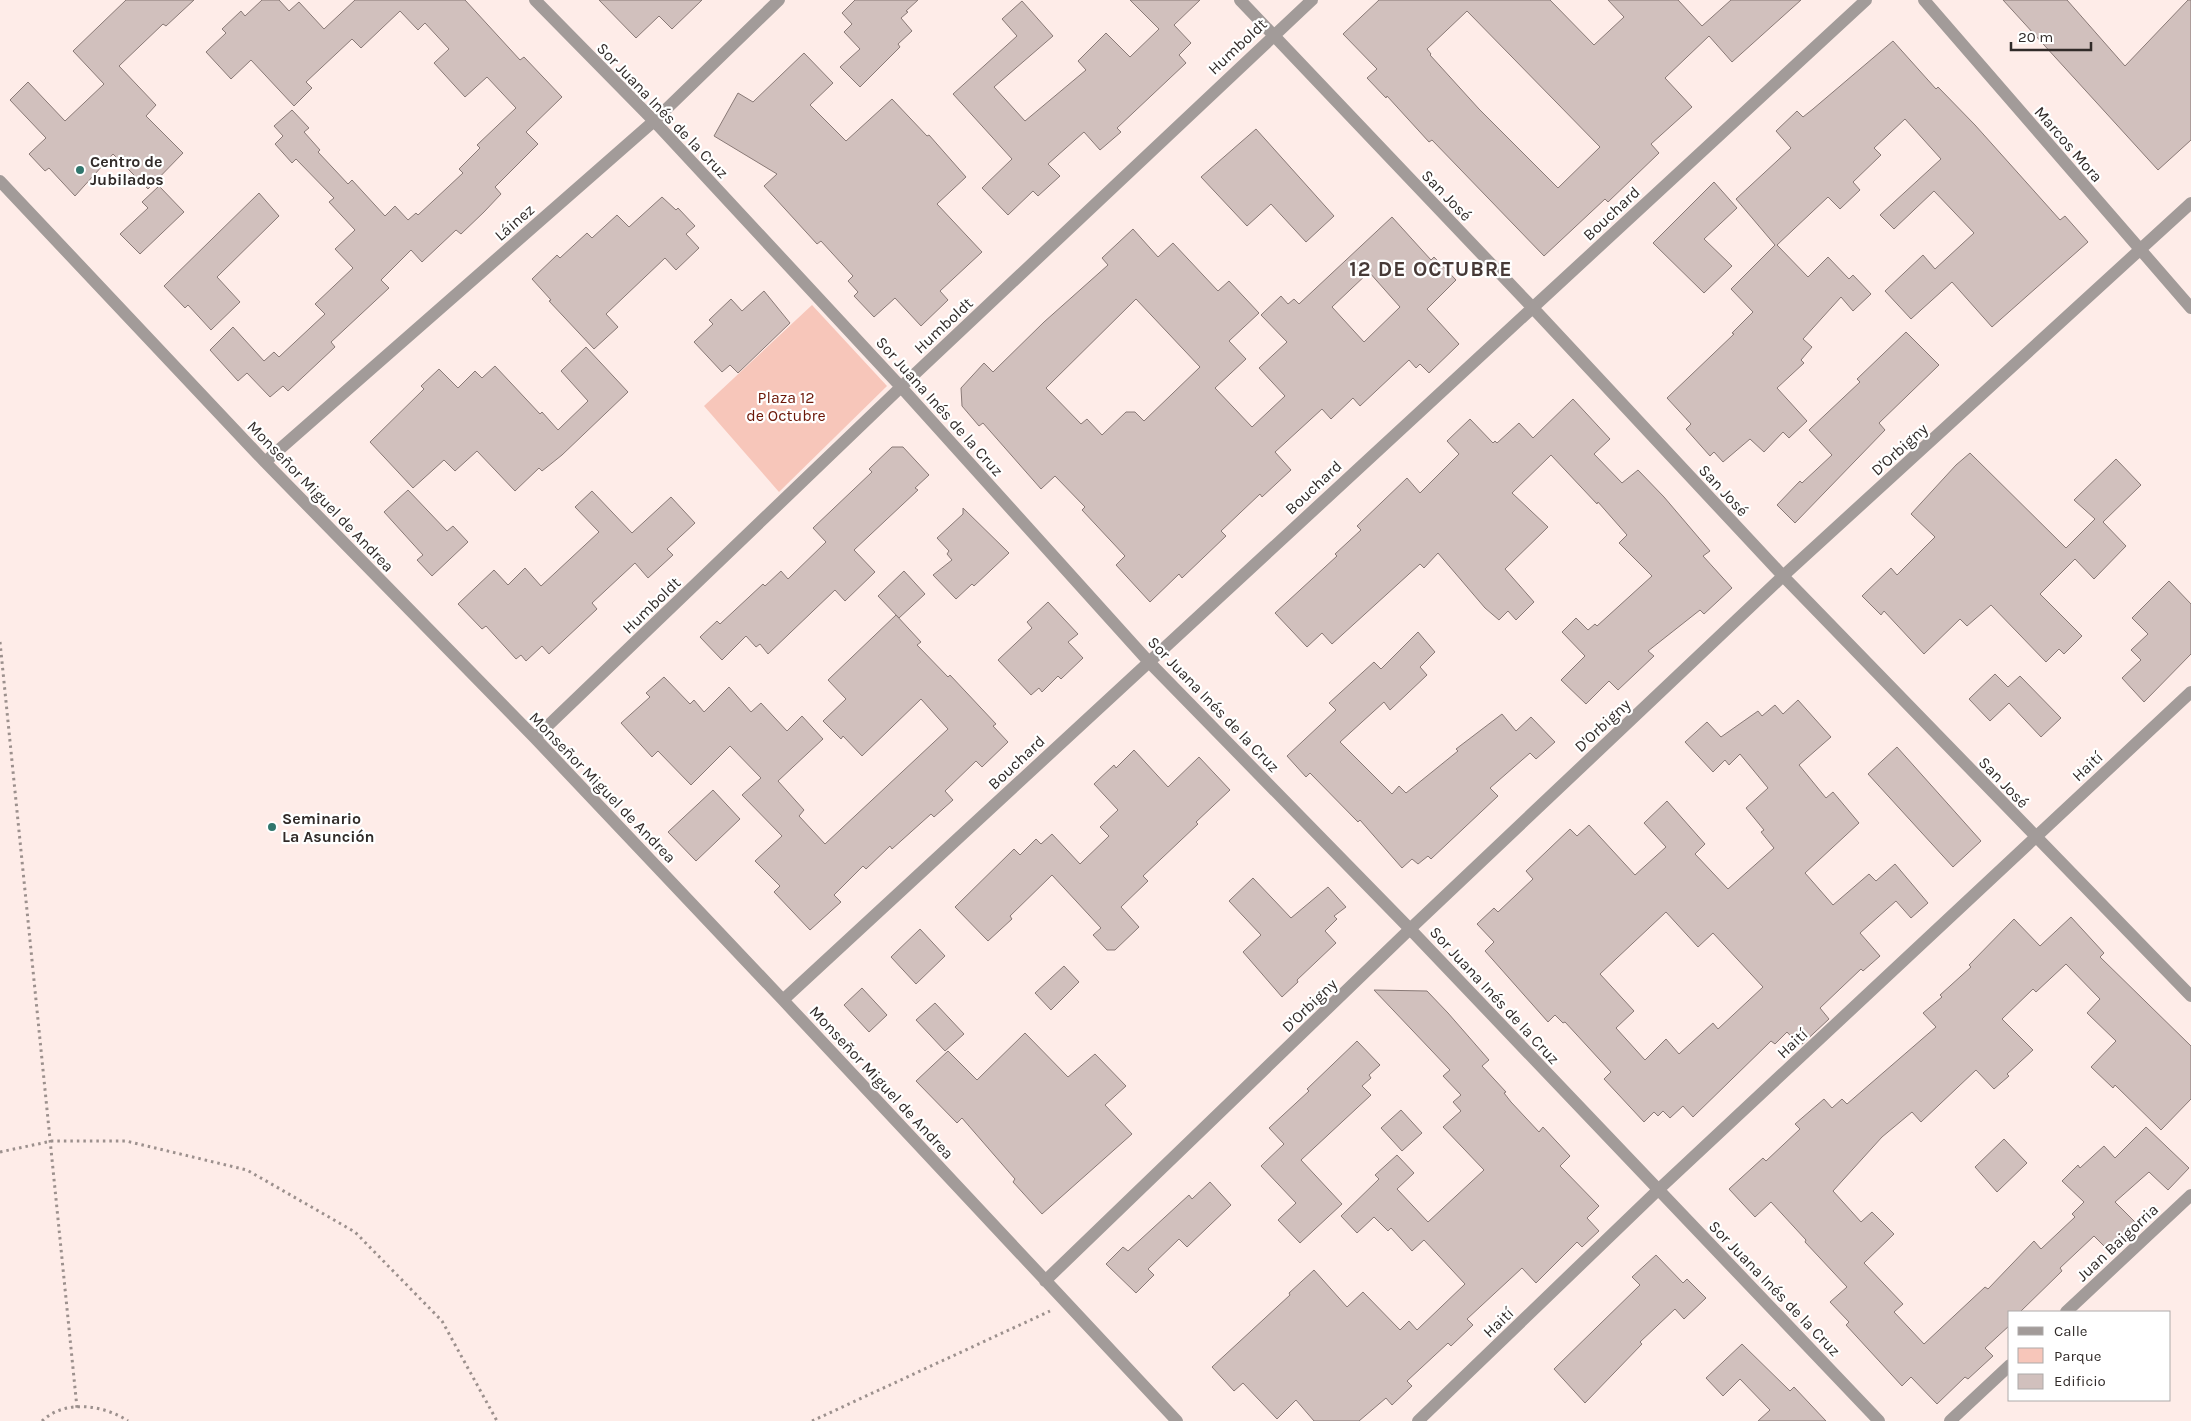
<svg xmlns="http://www.w3.org/2000/svg" width="2191" height="1421" font-family="Karla,sans-serif">
<style>
.green{fill:#f7c6ba}
.building{fill:#d1c0bd;stroke:#897976;fill-rule:evenodd}
.lines{fill:none;stroke-linecap:round;stroke-linejoin:round}
.path{stroke:#9c908d;stroke-width:3;stroke-dasharray:2.5 4;stroke-linecap:butt}
.street{stroke:#a29b99;stroke-width:12}
.poi-dot{fill:#30766d;stroke:#fff;stroke-width:2}
.labels{text-anchor:middle;stroke-width:4.5;stroke-linejoin:round;paint-order:stroke}
.street-label{font-size:16px;fill:#312b29;stroke:#fff}
.poi-label{font-size:16px;font-weight:bold;fill:#312b29;stroke:#fff;text-anchor:start}
.park-label{font-size:16px;fill:#6b1707;stroke:#fff}
.district-label{font-size:21px;font-weight:bold;letter-spacing:1px;fill:#463936;stroke:#fff}
</style>
<rect width="100%" height="100%" fill="#feece8"/>
<path class="green" d="M 812,305 L 887,386 L 779,492 L 704,406 Z"/>
<path class="building" d="M 126,0 L 194,0 L 166,26 L 163,24 L 119,66 L 156,105 L 146,116 L 183,153 L 148,189 L 113,154 L 75,196 L 49,168 L 45,171 L 29,154 L 46,138 L 10,100 L 28,82 L 65,121 L 104,84 L 73,51 Z
M 262,0 L 279,0 L 289,11 L 299,2 L 324,29 L 355,0 L 465,0 L 520,60 L 524,57 L 562,97 L 526,132 L 538,144 L 495,187 L 501,194 L 484,212 L 461,234 L 456,230 L 422,262 L 411,250 L 381,280 L 389,288 L 331,342 L 335,347 L 288,391 L 283,386 L 270,397 L 247,373 L 238,381 L 210,350 L 233,327 L 264,361 L 274,352 L 279,357 L 325,314 L 315,304 L 353,268 L 335,249 L 355,230 L 329,202 L 334,198 L 296,159 L 292,163 L 275,144 L 283,136 L 274,126 L 292,110 L 309,128 L 304,132 L 320,150 L 318,152 L 348,184 L 352,180 L 385,216 L 395,206 L 408,220 L 416,213 L 418,215 L 463,173 L 459,169 L 480,148 L 477,145 L 516,108 L 487,77 L 465,97 L 434,63 L 449,49 L 425,23 L 418,30 L 400,11 L 361,48 L 352,39 L 306,82 L 312,88 L 294,106 L 251,60 L 231,79 L 206,52 L 226,33 L 222,29 L 241,11 L 245,16 Z
M 599,0 L 702,0 L 672,29 L 659,16 L 636,38 Z
M 855,0 L 918,0 L 906,11 L 908,12 L 901,18 L 912,31 L 898,44 L 900,47 L 860,87 L 840,67 L 860,49 L 844,32 L 852,24 L 842,13 Z
M 1130,0 L 1200,0 L 1174,25 L 1191,43 L 1179,55 L 1186,63 L 1117,128 L 1121,132 L 1100,150 L 1084,132 L 1048,164 L 1060,176 L 1038,196 L 1033,191 L 1008,215 L 982,188 L 1012,159 L 953,94 L 1017,36 L 1002,19 L 1022,1 L 1053,36 L 994,87 L 1025,121 L 1086,70 L 1078,61 L 1106,33 L 1130,57 L 1159,29 Z
M 1379,0 L 1550,0 L 1594,45 L 1624,17 L 1608,0 L 1678,0 L 1702,26 L 1731,0 L 1801,0 L 1732,62 L 1709,36 L 1665,78 L 1692,107 L 1651,144 L 1659,153 L 1608,202 L 1605,199 L 1544,256 L 1432,140 L 1429,142 L 1387,96 L 1386,98 L 1367,78 L 1377,69 L 1343,34 ZM 1467,11 L 1600,147 L 1558,188 L 1479,109 L 1430,55 L 1431,54 L 1427,49 Z
M 2003,0 L 2067,0 L 2125,66 L 2188,0 L 2191,0 L 2191,140 L 2158,170 Z
M 1893,41 L 1936,89 L 1938,87 L 1975,125 L 2060,220 L 2065,216 L 2088,242 L 1992,327 L 1952,282 L 1911,319 L 1885,291 L 1923,255 L 1935,269 L 1974,233 L 1934,191 L 1894,229 L 1880,215 L 1941,159 L 1905,119 L 1874,148 L 1881,155 L 1853,182 L 1860,190 L 1840,209 L 1828,197 L 1777,245 L 1808,277 L 1828,257 L 1849,279 L 1853,275 L 1871,294 L 1853,311 L 1841,297 L 1803,339 L 1812,347 L 1801,360 L 1804,363 L 1777,388 L 1807,421 L 1789,438 L 1783,432 L 1764,452 L 1750,439 L 1723,462 L 1714,452 L 1710,456 L 1686,429 L 1691,424 L 1667,398 L 1734,334 L 1732,333 L 1753,312 L 1731,289 L 1775,245 L 1736,199 L 1791,148 L 1776,131 L 1797,111 L 1803,117 L 1813,109 Z
M 804,53 L 833,83 L 810,105 L 846,141 L 892,99 L 927,136 L 929,135 L 966,177 L 937,204 L 982,252 L 940,291 L 948,300 L 921,326 L 895,298 L 874,317 L 854,296 L 858,292 L 848,281 L 853,276 L 821,241 L 817,244 L 764,186 L 777,174 L 714,136 L 738,93 L 753,102 Z
M 1256,129 L 1334,216 L 1306,242 L 1271,204 L 1247,226 L 1201,177 Z
M 1714,182 L 1737,208 L 1704,239 L 1732,266 L 1704,293 L 1653,243 Z
M 159,186 L 184,212 L 140,254 L 120,234 L 148,208 L 142,202 Z
M 259,193 L 279,216 L 217,277 L 240,302 L 211,330 L 188,305 L 185,308 L 164,286 Z
M 662,197 L 676,210 L 678,208 L 695,226 L 686,234 L 699,248 L 676,270 L 665,258 L 606,314 L 618,327 L 594,349 L 549,301 L 551,300 L 532,279 L 557,255 L 560,258 L 587,233 L 592,238 L 617,215 L 629,227 Z
M 1392,217 L 1431,260 L 1434,257 L 1456,280 L 1427,309 L 1459,344 L 1429,373 L 1420,364 L 1416,368 L 1409,360 L 1360,406 L 1353,398 L 1331,419 L 1322,409 L 1275,452 L 1291,470 L 1262,497 L 1260,494 L 1221,531 L 1226,536 L 1182,578 L 1179,574 L 1150,602 L 1116,565 L 1125,556 L 1082,510 L 1085,507 L 1055,476 L 1041,489 L 983,423 L 979,426 L 962,406 L 961,388 L 984,363 L 993,372 L 1044,322 L 1108,265 L 1102,258 L 1133,229 L 1158,257 L 1173,243 L 1218,291 L 1229,281 L 1259,313 L 1229,341 L 1246,359 L 1215,388 L 1252,427 L 1285,396 L 1259,368 L 1287,342 L 1261,315 L 1281,296 L 1288,304 L 1294,299 L 1299,304 ZM 1369,272 L 1400,307 L 1364,342 L 1332,307 ZM 1136,299 L 1200,367 L 1144,421 L 1135,412 L 1126,412 L 1102,435 L 1087,419 L 1081,424 L 1046,388 Z
M 764,291 L 790,323 L 738,373 L 730,365 L 722,372 L 694,342 L 713,324 L 709,320 L 731,299 L 742,311 Z
M 1906,332 L 1939,365 L 1879,423 L 1885,430 L 1795,523 L 1777,505 L 1800,481 L 1802,483 L 1832,455 L 1809,430 L 1860,382 L 1857,379 Z
M 586,347 L 628,392 L 562,455 L 542,471 L 539,468 L 515,491 L 477,451 L 455,471 L 444,460 L 413,488 L 370,442 L 424,389 L 421,386 L 439,369 L 458,388 L 475,371 L 482,378 L 495,366 L 540,414 L 542,412 L 558,430 L 588,401 L 561,371 Z
M 1573,399 L 1610,439 L 1594,454 L 1622,483 L 1638,470 L 1664,497 L 1710,551 L 1703,556 L 1732,588 L 1704,614 L 1700,610 L 1648,651 L 1654,656 L 1618,690 L 1609,681 L 1586,704 L 1561,680 L 1585,656 L 1562,632 L 1576,618 L 1588,630 L 1595,624 L 1597,626 L 1652,576 L 1619,543 L 1627,535 L 1598,502 L 1597,504 L 1551,455 L 1512,493 L 1548,527 L 1505,569 L 1534,602 L 1516,620 L 1508,611 L 1499,620 L 1485,608 L 1438,553 L 1424,568 L 1420,564 L 1332,644 L 1322,633 L 1307,647 L 1275,613 L 1337,556 L 1335,554 L 1361,530 L 1357,526 L 1407,478 L 1420,493 L 1459,454 L 1447,441 L 1470,419 L 1493,443 L 1495,441 L 1497,443 L 1519,423 L 1533,438 Z
M 892,447 L 903,447 L 929,475 L 915,488 L 918,490 L 854,550 L 875,572 L 845,601 L 835,590 L 768,654 L 760,644 L 756,647 L 746,636 L 722,660 L 700,637 L 717,621 L 720,624 L 763,584 L 765,586 L 781,571 L 788,579 L 826,542 L 813,528 L 872,472 L 869,469 Z
M 1970,453 L 2066,548 L 2095,519 L 2074,500 L 2116,459 L 2141,485 L 2103,522 L 2126,546 L 2094,579 L 2075,559 L 2040,594 L 2082,636 L 2064,654 L 2059,649 L 2046,662 L 1991,605 L 1967,626 L 1960,619 L 1924,654 L 1884,611 L 1881,615 L 1862,596 L 1891,568 L 1897,575 L 1935,537 L 1911,514 L 1956,465 Z
M 408,490 L 447,531 L 453,526 L 468,542 L 432,576 L 417,560 L 423,555 L 384,512 Z
M 592,491 L 632,533 L 671,497 L 695,523 L 667,549 L 673,555 L 648,578 L 635,563 L 592,603 L 597,609 L 549,654 L 542,646 L 526,661 L 521,655 L 516,659 L 486,626 L 482,629 L 458,604 L 494,570 L 508,585 L 525,568 L 541,586 L 599,532 L 575,507 Z
M 963,508 L 1009,553 L 974,586 L 972,584 L 956,599 L 933,575 L 952,560 L 947,554 L 949,551 L 937,538 L 963,514 Z
M 904,571 L 925,594 L 899,618 L 878,596 Z
M 2169,581 L 2191,604 L 2191,654 L 2144,702 L 2122,678 L 2141,660 L 2131,650 L 2148,634 L 2132,618 Z
M 1048,602 L 1078,634 L 1068,642 L 1083,658 L 1061,679 L 1058,676 L 1042,692 L 1039,688 L 1031,695 L 998,660 L 1032,628 L 1027,622 Z
M 896,615 L 921,642 L 917,645 L 948,677 L 950,675 L 996,724 L 993,726 L 1008,742 L 982,767 L 976,761 L 945,791 L 953,800 L 934,817 L 931,814 L 892,849 L 890,846 L 866,869 L 863,866 L 834,895 L 841,902 L 810,930 L 774,892 L 780,886 L 755,861 L 782,836 L 742,795 L 761,778 L 730,746 L 691,785 L 658,751 L 652,757 L 621,723 L 650,697 L 646,693 L 664,677 L 690,704 L 694,700 L 704,712 L 729,687 L 751,712 L 761,703 L 787,731 L 802,716 L 823,739 L 778,781 L 804,810 L 799,816 L 825,844 L 948,729 L 921,699 L 862,756 L 843,736 L 841,739 L 823,721 L 846,699 L 828,680 Z
M 1418,632 L 1435,652 L 1420,667 L 1427,675 L 1390,710 L 1384,702 L 1340,742 L 1392,794 L 1399,786 L 1406,793 L 1458,751 L 1456,749 L 1502,714 L 1516,731 L 1531,717 L 1555,742 L 1536,759 L 1530,753 L 1490,788 L 1498,796 L 1431,859 L 1428,856 L 1418,864 L 1412,859 L 1402,868 L 1360,820 L 1358,822 L 1310,773 L 1306,777 L 1287,756 L 1336,710 L 1329,703 L 1374,662 L 1381,669 Z
M 1995,674 L 2008,687 L 2020,676 L 2061,718 L 2041,737 L 2009,703 L 1990,721 L 1969,699 Z
M 1798,700 L 1831,737 L 1799,765 L 1826,798 L 1833,792 L 1859,823 L 1805,873 L 1833,905 L 1869,874 L 1876,881 L 1895,864 L 1928,903 L 1911,918 L 1896,901 L 1860,933 L 1880,956 L 1863,971 L 1861,969 L 1820,1008 L 1829,1019 L 1800,1046 L 1787,1032 L 1775,1044 L 1771,1041 L 1693,1117 L 1683,1106 L 1670,1118 L 1663,1111 L 1658,1116 L 1654,1112 L 1644,1122 L 1604,1079 L 1611,1072 L 1565,1022 L 1563,1023 L 1555,1015 L 1548,1022 L 1485,951 L 1494,942 L 1477,924 L 1494,908 L 1498,912 L 1533,879 L 1526,871 L 1570,829 L 1577,836 L 1589,825 L 1635,875 L 1666,847 L 1644,823 L 1667,801 L 1705,844 L 1695,854 L 1728,889 L 1774,848 L 1761,832 L 1764,830 L 1746,808 L 1768,788 L 1740,754 L 1729,765 L 1725,760 L 1713,772 L 1685,742 L 1707,722 L 1721,737 L 1758,711 L 1762,716 L 1775,705 L 1783,714 ZM 1666,912 L 1698,947 L 1713,933 L 1763,987 L 1718,1029 L 1713,1023 L 1679,1054 L 1666,1039 L 1645,1060 L 1616,1028 L 1634,1011 L 1600,974 Z
M 1897,747 L 1981,841 L 1953,867 L 1868,774 Z
M 1134,750 L 1168,787 L 1199,757 L 1230,790 L 1196,822 L 1198,824 L 1143,876 L 1148,881 L 1121,907 L 1139,927 L 1115,950 L 1107,950 L 1093,935 L 1101,928 L 1052,875 L 1010,916 L 1012,919 L 988,941 L 955,907 L 1014,849 L 1020,855 L 1036,839 L 1041,844 L 1052,834 L 1080,864 L 1109,836 L 1100,827 L 1118,810 L 1094,784 L 1114,765 L 1116,768 Z
M 713,790 L 740,819 L 696,861 L 668,832 Z
M 1253,878 L 1291,918 L 1328,887 L 1346,907 L 1334,916 L 1337,919 L 1325,931 L 1336,943 L 1297,980 L 1298,982 L 1282,997 L 1243,952 L 1261,935 L 1229,901 Z
M 2071,917 L 2104,953 L 2100,957 L 2191,1046 L 2191,1099 L 2161,1130 L 2115,1085 L 2113,1088 L 2091,1067 L 2116,1041 L 2087,1013 L 2100,999 L 2066,964 L 2036,992 L 2033,989 L 2002,1019 L 2033,1050 L 2007,1074 L 2009,1076 L 1994,1089 L 1976,1070 L 1921,1122 L 1912,1112 L 1882,1137 L 1833,1191 L 1861,1222 L 1872,1212 L 1894,1234 L 1864,1263 L 1903,1304 L 1894,1312 L 1924,1344 L 1985,1287 L 1988,1289 L 2034,1241 L 2041,1249 L 2075,1217 L 2072,1214 L 2084,1202 L 2062,1181 L 2078,1165 L 2080,1168 L 2104,1146 L 2115,1158 L 2146,1127 L 2189,1168 L 2168,1190 L 2149,1172 L 2115,1202 L 2138,1225 L 2111,1253 L 2094,1236 L 2060,1268 L 2062,1271 L 2020,1312 L 2010,1312 L 2010,1325 L 1985,1348 L 1993,1356 L 1968,1379 L 1965,1377 L 1937,1404 L 1911,1377 L 1902,1386 L 1846,1325 L 1849,1322 L 1830,1302 L 1847,1287 L 1805,1242 L 1806,1240 L 1771,1202 L 1755,1217 L 1729,1189 L 1763,1158 L 1766,1161 L 1800,1129 L 1795,1124 L 1824,1099 L 1832,1108 L 1842,1099 L 1847,1104 L 1936,1027 L 1923,1013 L 1942,997 L 1940,995 L 1971,967 L 1969,965 L 2014,919 L 2040,946 Z
M 920,929 L 945,956 L 916,984 L 891,957 Z
M 1064,966 L 1079,982 L 1051,1010 L 1035,993 Z
M 862,988 L 887,1015 L 869,1032 L 844,1005 Z
M 1374,990 L 1427,991 L 1448,1013 L 1489,1060 L 1482,1066 L 1506,1092 L 1504,1093 L 1511,1102 L 1539,1132 L 1543,1127 L 1570,1156 L 1560,1166 L 1599,1206 L 1587,1218 L 1599,1231 L 1582,1247 L 1577,1242 L 1536,1283 L 1522,1268 L 1467,1319 L 1473,1325 L 1451,1346 L 1448,1343 L 1407,1381 L 1412,1386 L 1392,1405 L 1386,1398 L 1359,1421 L 1314,1421 L 1296,1400 L 1277,1419 L 1243,1383 L 1234,1391 L 1212,1367 L 1290,1295 L 1289,1293 L 1314,1270 L 1347,1307 L 1363,1292 L 1400,1330 L 1409,1321 L 1417,1330 L 1465,1284 L 1424,1240 L 1412,1251 L 1391,1228 L 1388,1231 L 1374,1217 L 1357,1233 L 1341,1216 L 1379,1179 L 1375,1175 L 1397,1155 L 1414,1173 L 1397,1189 L 1428,1222 L 1484,1170 L 1443,1127 L 1461,1111 L 1453,1102 L 1461,1095 L 1443,1076 L 1450,1070 Z
M 935,1003 L 964,1034 L 945,1051 L 916,1020 Z
M 1025,1033 L 1068,1077 L 1095,1054 L 1126,1086 L 1105,1105 L 1132,1134 L 1042,1214 L 1013,1182 L 1015,1179 L 962,1118 L 957,1123 L 916,1081 L 948,1051 L 977,1080 Z
M 1357,1041 L 1380,1065 L 1369,1075 L 1371,1078 L 1362,1086 L 1371,1095 L 1301,1160 L 1342,1204 L 1300,1243 L 1278,1220 L 1296,1203 L 1261,1166 L 1284,1144 L 1269,1128 L 1309,1091 L 1307,1089 Z
M 1401,1110 L 1422,1133 L 1402,1151 L 1381,1128 Z
M 2004,1139 L 2027,1163 L 1997,1192 L 1975,1167 Z
M 1210,1182 L 1231,1205 L 1187,1247 L 1179,1239 L 1148,1269 L 1154,1275 L 1136,1293 L 1106,1264 L 1123,1247 L 1128,1251 L 1189,1195 L 1192,1199 Z
M 1656,1255 L 1683,1283 L 1687,1279 L 1706,1298 L 1684,1319 L 1675,1309 L 1640,1342 L 1642,1344 L 1585,1403 L 1554,1369 L 1640,1285 L 1632,1277 Z
M 1742,1344 L 1790,1391 L 1794,1387 L 1826,1421 L 1758,1421 L 1770,1410 L 1740,1379 L 1723,1396 L 1706,1378 Z"/>
<g class="lines">
<path class="path" d="M 0,642 L 77,1408
M 0,1152 L 52,1141 L 126,1141 L 247,1170 L 355,1232 L 442,1321 L 497,1421
M 42,1421 C 65,1399 104,1405 128,1421
M 812,1421 L 1050,1311"/>
<path class="street" d="M 535,0 L 654,121 L 901,387 L 1149,662 L 1410,929 L 1879,1421
M 1240,0 L 1532,307 L 1783,576 L 2191,996
M 1924,0 L 2191,308
M 0,181 L 265,462 L 535,738 L 783,1000 L 1177,1421
M 265,462 L 654,121 L 779,0
M 535,738 L 901,387 L 1312,0
M 783,1000 L 1866,0
M 1045,1281 L 1410,929 L 1783,576 L 2191,203
M 2066,1312 L 2191,1195
M 1418,1421 L 1658,1190 L 2191,692
M 1950,1421 L 2010,1365"/>
</g>
<g class="poi-dot">
<circle cx="80" cy="170" r="5"/>
<circle cx="272" cy="827" r="5"/>
</g>
<g class="labels">
<g class="street-label">
<text transform="translate(1237 46) rotate(-43)" y="6">Humboldt</text>
<text transform="translate(663 110) rotate(46)" y="6">Sor Juana Inés de la Cruz</text>
<text transform="translate(2069 144) rotate(49)" y="6">Marcos Mora</text>
<text transform="translate(1447 195) rotate(46)" y="6">San José</text>
<text transform="translate(1611 213) rotate(-43)" y="6">Bouchard</text>
<text transform="translate(514 222) rotate(-41)" y="6">Láinez</text>
<text transform="translate(943 325) rotate(-43)" y="6">Humboldt</text>
<text transform="translate(940 406) rotate(48)" y="6">Sor Juana Inés de la Cruz</text>
<text transform="translate(1899 449) rotate(-42)" y="6">D'Orbigny</text>
<text transform="translate(1313 487) rotate(-43)" y="6">Bouchard</text>
<text transform="translate(1724 490) rotate(47)" y="6">San José</text>
<text transform="translate(321 496) rotate(46)" y="6">Monseñor Miguel de Andrea</text>
<text transform="translate(651 605) rotate(-44)" y="6">Humboldt</text>
<text transform="translate(1214 704) rotate(46)" y="6">Sor Juana Inés de la Cruz</text>
<text transform="translate(1602 725) rotate(-43)" y="6">D'Orbigny</text>
<text transform="translate(1016 762) rotate(-43)" y="6">Bouchard</text>
<text transform="translate(2087 766) rotate(-43)" y="6">Haití</text>
<text transform="translate(2004 782) rotate(46)" y="6">San José</text>
<text transform="translate(603 787) rotate(46)" y="6">Monseñor Miguel de Andrea</text>
<text transform="translate(1495 995) rotate(47)" y="6">Sor Juana Inés de la Cruz</text>
<text transform="translate(1309 1005) rotate(-44)" y="6">D'Orbigny</text>
<text transform="translate(1792 1043) rotate(-43)" y="6">Haití</text>
<text transform="translate(882 1082) rotate(47)" y="6">Monseñor Miguel de Andrea</text>
<text transform="translate(2117 1242) rotate(-43)" y="6">Juan Baigorria</text>
<text transform="translate(1775 1288) rotate(46)" y="6">Sor Juana Inés de la Cruz</text>
<text transform="translate(1498 1322) rotate(-44)" y="6">Haití</text>
</g>
<g class="poi-label">
<text x="90" y="167">Centro de<tspan x="90" dy="18">Jubilados</tspan></text>
<text x="282" y="824">Seminario<tspan x="282" dy="18">La Asunción</tspan></text>
</g>
<g class="park-label">
<text x="786" y="403">Plaza 12<tspan x="786" dy="18">de Octubre</tspan></text>
</g>
<g class="district-label">
<text x="1431" y="276">12 DE OCTUBRE</text>
</g>
</g>
<rect x="2008" y="1311" width="162" height="90" fill="#ffffff" stroke="#adaaa9"/>
<rect x="2018" y="1327" width="25" height="8" fill="#a29b99" stroke="#adaaa9"/>
<text x="2054" y="1336" font-size="15" fill="#312b29">Calle</text>
<rect x="2018" y="1348" width="25" height="15" fill="#f7c6ba" stroke="#adaaa9"/>
<text x="2054" y="1361" font-size="15" fill="#312b29">Parque</text>
<rect x="2018" y="1374" width="25" height="15" fill="#d1c0bd" stroke="#adaaa9"/>
<text x="2054" y="1386" font-size="15" fill="#312b29">Edificio</text>
<path d="M2011 42v8h80v-8" fill="none" stroke="#312b29" stroke-width="2.5"/>
<text x="2018" y="42" font-size="15" fill="#312b29" stroke="#ffffff" stroke-width="4" paint-order="stroke">20 m</text>
</svg>
